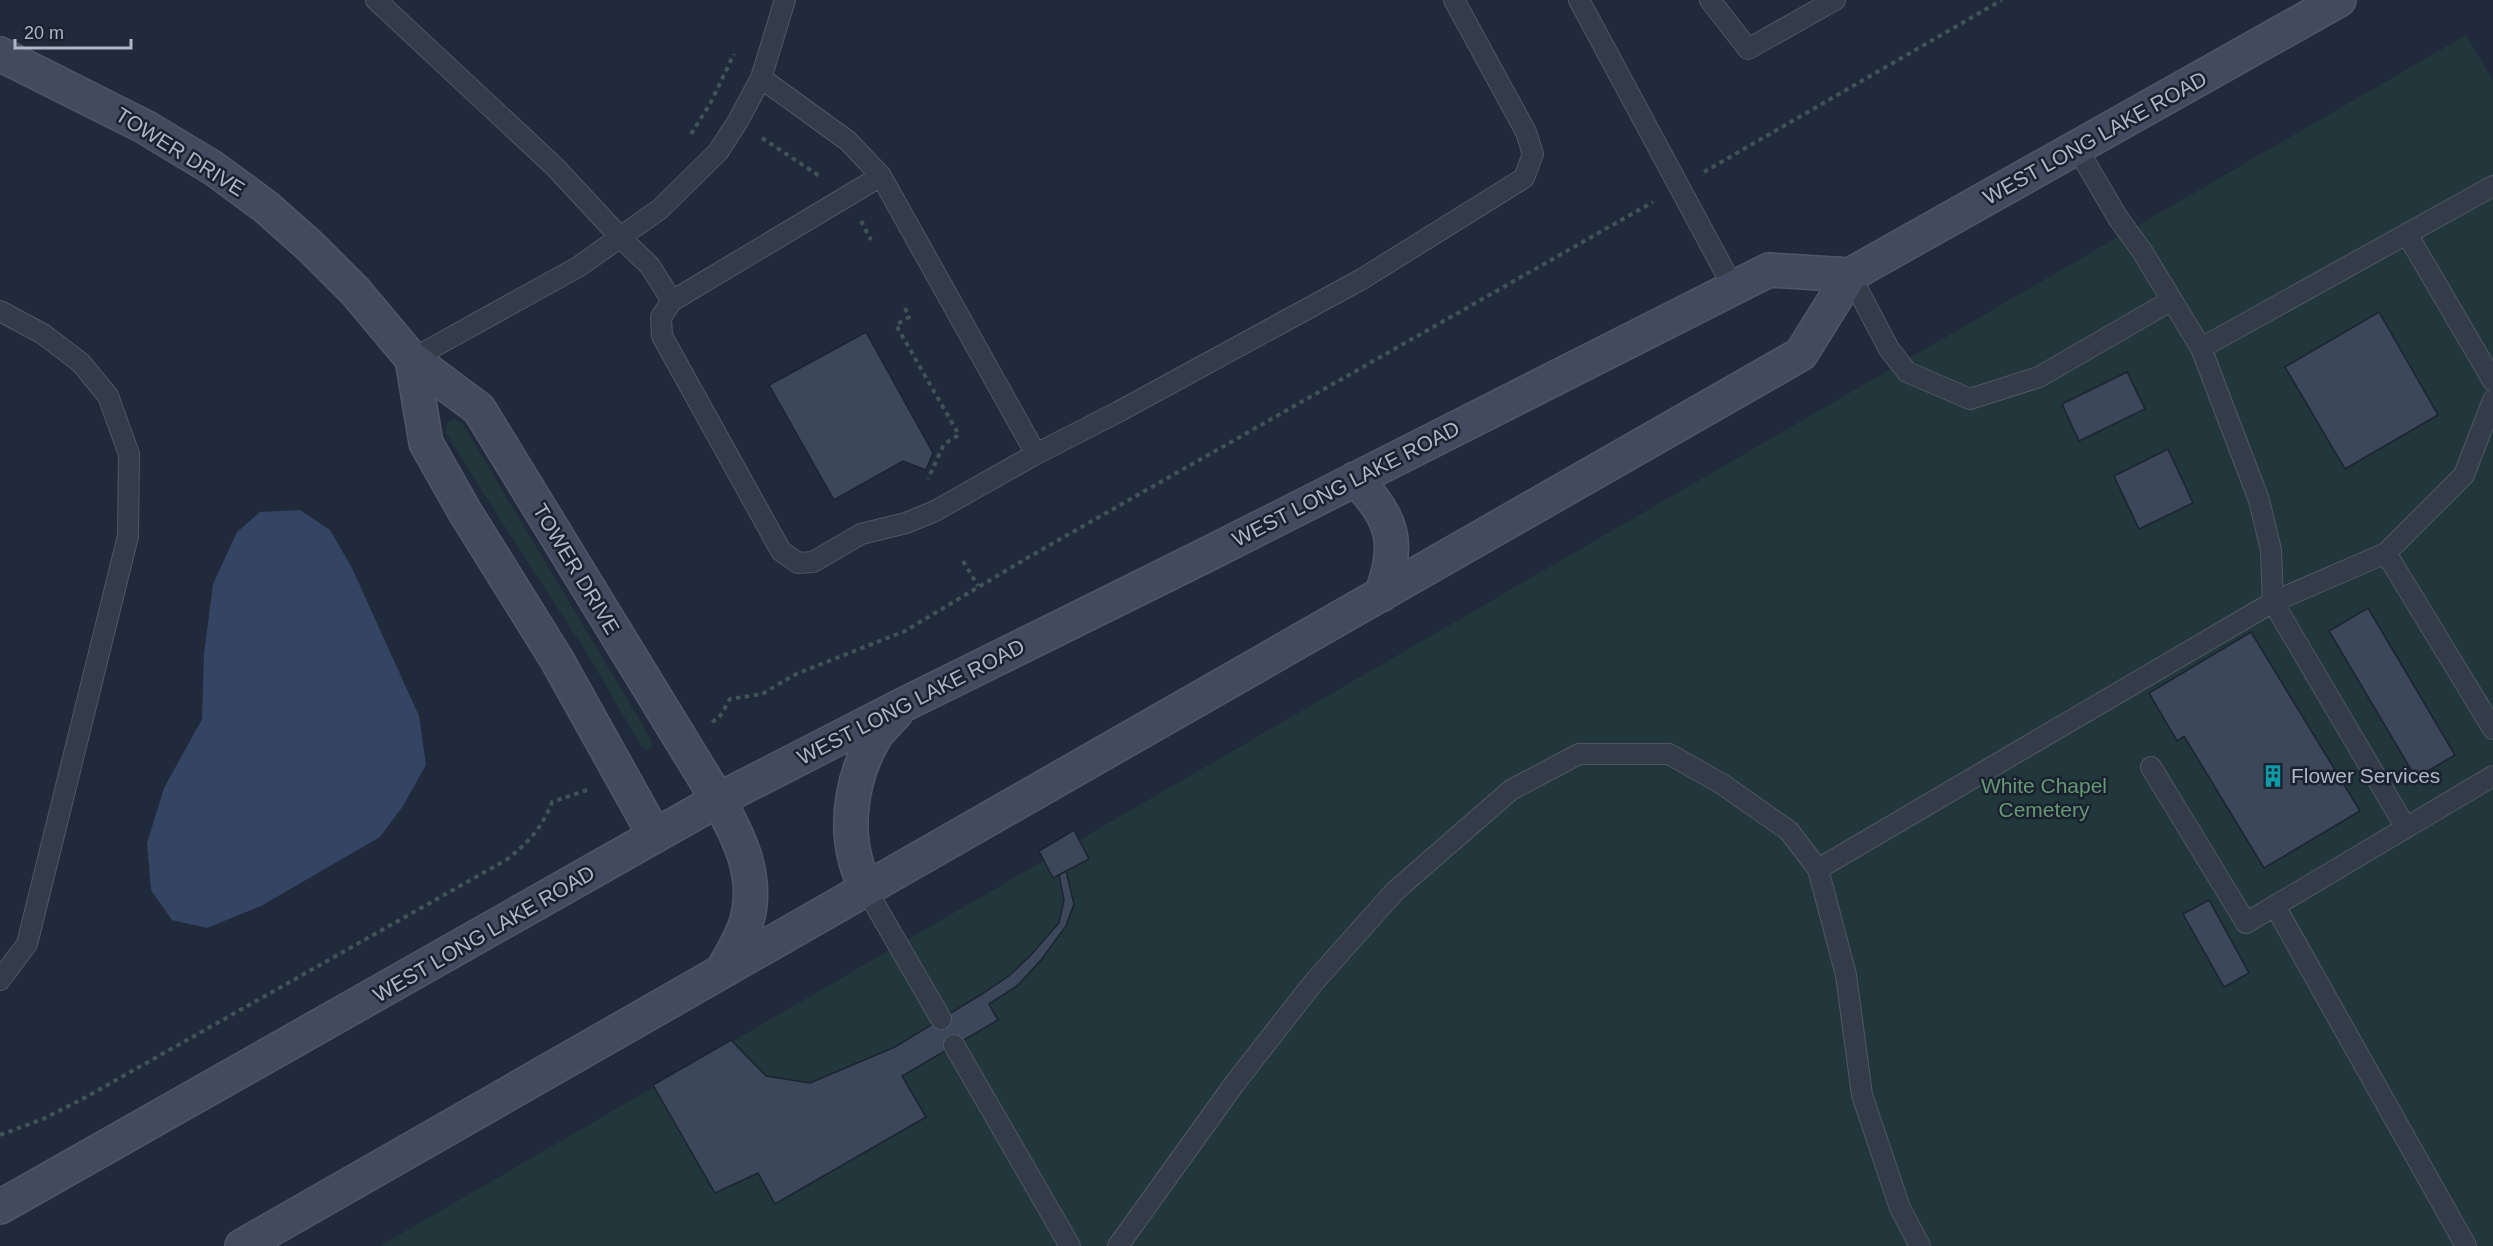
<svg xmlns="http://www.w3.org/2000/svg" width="2493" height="1246" font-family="Helvetica,sans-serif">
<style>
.green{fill:#22373b}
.water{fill:#334562}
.building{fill:#3c4859;stroke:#1c2331;stroke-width:1.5}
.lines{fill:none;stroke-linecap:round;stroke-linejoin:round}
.lane-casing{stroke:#4f5765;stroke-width:22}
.secondary-casing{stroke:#4f5765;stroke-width:36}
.path{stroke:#405458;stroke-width:4;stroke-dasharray:4.5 4.5;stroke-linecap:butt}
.lane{stroke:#343c4a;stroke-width:20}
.secondary{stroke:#424b5d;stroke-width:33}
.labels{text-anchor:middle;stroke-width:5;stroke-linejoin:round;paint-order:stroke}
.street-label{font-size:21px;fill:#afb7c6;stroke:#1a212f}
.poi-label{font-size:21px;fill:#afb7c6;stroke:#1a212f;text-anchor:start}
.park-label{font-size:21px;fill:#659873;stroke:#1a212f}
</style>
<rect width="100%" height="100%" fill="#202a3a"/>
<path class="green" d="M 2466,35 L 2493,81 L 2493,1246 L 380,1246 Z
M 454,419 L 462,423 L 651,739 L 652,746 L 647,750 L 641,746 L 588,655 L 487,499 L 446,433 L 447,423 Z"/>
<path class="water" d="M 300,510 L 330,530 L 351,566 L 419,716 L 426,765 L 403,806 L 380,837 L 261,906 L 207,928 L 172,920 L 151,890 L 147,843 L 164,788 L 202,719 L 204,654 L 213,584 L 237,532 L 260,512 Z"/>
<path class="building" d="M 2379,312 L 2438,415 L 2345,469 L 2285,367 Z
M 866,332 L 933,453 L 926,470 L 903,461 L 834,500 L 769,385 Z
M 2127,372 L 2145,409 L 2079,441 L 2062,404 Z
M 2168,449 L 2193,503 L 2139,529 L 2114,476 Z
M 2368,608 L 2455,755 L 2416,778 L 2329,631 Z
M 2251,632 L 2360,811 L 2264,868 L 2184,736 L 2177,741 L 2149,693 Z
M 1074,830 L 1089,859 L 1053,878 L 1039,851 Z
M 1066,871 L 1074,904 L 1066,926 L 1041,960 L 1017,986 L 989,1004 L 998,1020 L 902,1076 L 926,1117 L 775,1204 L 758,1173 L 715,1193 L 653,1085 L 731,1040 L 766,1076 L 810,1083 L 895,1047 L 982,994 L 1010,975 L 1030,956 L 1059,923 L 1064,900 L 1059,875 Z
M 2209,900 L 2249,973 L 2224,987 L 2183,914 Z"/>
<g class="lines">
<g class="lane-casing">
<path id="lane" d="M 376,0 L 555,167 L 620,237 L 650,266 L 672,301 L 661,317 L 662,336 L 781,551 L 798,563 L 813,562 L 861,534 L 906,523 L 935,511 L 1036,454 L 1118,412 L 1362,279 L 1524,178 L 1533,154 L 1526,132 L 1454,0
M 1579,0 L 1733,287
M 1710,0 L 1748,49 L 1835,0
M 761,78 L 848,141 L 881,176 L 1036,454
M 2077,148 L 2118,218 L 2142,251 L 2201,348 L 2259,500 L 2271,550 L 2273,602 L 2406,828
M 2407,234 L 2493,381
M 1850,275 L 1889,349 L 1907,372 L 1970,399 L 2039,377 L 2172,300
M 672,301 L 881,176
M 0,311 L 43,334 L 81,363 L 108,396 L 129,454 L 128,536 L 27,944 L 0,980
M 2201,348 L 2493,186
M 412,359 L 578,267 L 660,209 L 718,152 L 738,121 L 761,78 L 785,0
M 2386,553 L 2493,729
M 2151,767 L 2246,923 L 2493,776
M 1818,869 L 2273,602 L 2386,553 L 2464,475 L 2493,400
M 866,889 L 941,1019
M 2275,906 L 2466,1246
M 954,1045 L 1070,1246
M 1118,1246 L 1235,1083 L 1314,982 L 1395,891 L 1511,790 L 1579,754 L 1669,754 L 1722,784 L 1789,831 L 1818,869 L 1846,975 L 1862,1095 L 1900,1208 L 1920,1246"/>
</g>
<g class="secondary-casing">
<path id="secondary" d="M 0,54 L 145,127 L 213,168 L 266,207 L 311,247 L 355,291 L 412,359 L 479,409 L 718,800 C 739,836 759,877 747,920 C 742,938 731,955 722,971
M 412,359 L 426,443 L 465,512 L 557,660 L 655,836
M 1355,479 C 1393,517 1401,544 1381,595
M 866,889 C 862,879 857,868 855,858 C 845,819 854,772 875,737 C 880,729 889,721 896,713
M 0,1207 L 718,800 L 903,705 L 1208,554 L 1769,270 L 1850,275
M 242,1246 L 1801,354 L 1850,275 L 2339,0"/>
</g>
<path class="path" d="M 691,134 L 710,104 L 734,54
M 762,138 L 821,177
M 1704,172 L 2002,0
M 861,221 L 871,240
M 905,308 L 909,317 L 896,325 L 959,435 L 944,444 L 928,479
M 963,561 L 978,586
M 712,722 L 719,718 L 730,699 L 762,694 L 796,674 L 905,631 L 1027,558 L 1653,202
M 0,1135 L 43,1119 L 86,1097 L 506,860 C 528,843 542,828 552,802 L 587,790"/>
<use href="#lane" class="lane"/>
<use href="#secondary" class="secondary"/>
</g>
<defs>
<g id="building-bare" transform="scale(1.8)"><path d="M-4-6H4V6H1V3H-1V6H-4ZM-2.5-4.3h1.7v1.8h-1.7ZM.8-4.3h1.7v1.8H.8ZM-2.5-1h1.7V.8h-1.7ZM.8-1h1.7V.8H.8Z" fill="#0f9aa8" stroke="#1a212f" stroke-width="2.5" paint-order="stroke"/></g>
</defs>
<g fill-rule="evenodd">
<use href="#building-bare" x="2273" y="776"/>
</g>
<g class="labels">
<g class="street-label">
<text transform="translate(2095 138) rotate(-29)" y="7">WEST LONG LAKE ROAD</text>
<text transform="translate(180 152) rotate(32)" y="7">TOWER DRIVE</text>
<text transform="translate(1346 484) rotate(-27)" y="7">WEST LONG LAKE ROAD</text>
<text transform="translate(576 569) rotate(59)" y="7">TOWER DRIVE</text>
<text transform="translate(911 702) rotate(-27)" y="7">WEST LONG LAKE ROAD</text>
<text transform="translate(484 934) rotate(-30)" y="7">WEST LONG LAKE ROAD</text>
</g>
<g class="poi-label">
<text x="2291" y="783">Flower Services</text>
</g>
<g class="park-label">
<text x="2044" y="793">White Chapel<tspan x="2044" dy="24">Cemetery</tspan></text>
</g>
</g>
<path d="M15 39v9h116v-9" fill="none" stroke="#afb7c6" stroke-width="3"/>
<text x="24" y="39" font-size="18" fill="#afb7c6" stroke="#1a212f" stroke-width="4.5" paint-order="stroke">20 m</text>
</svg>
